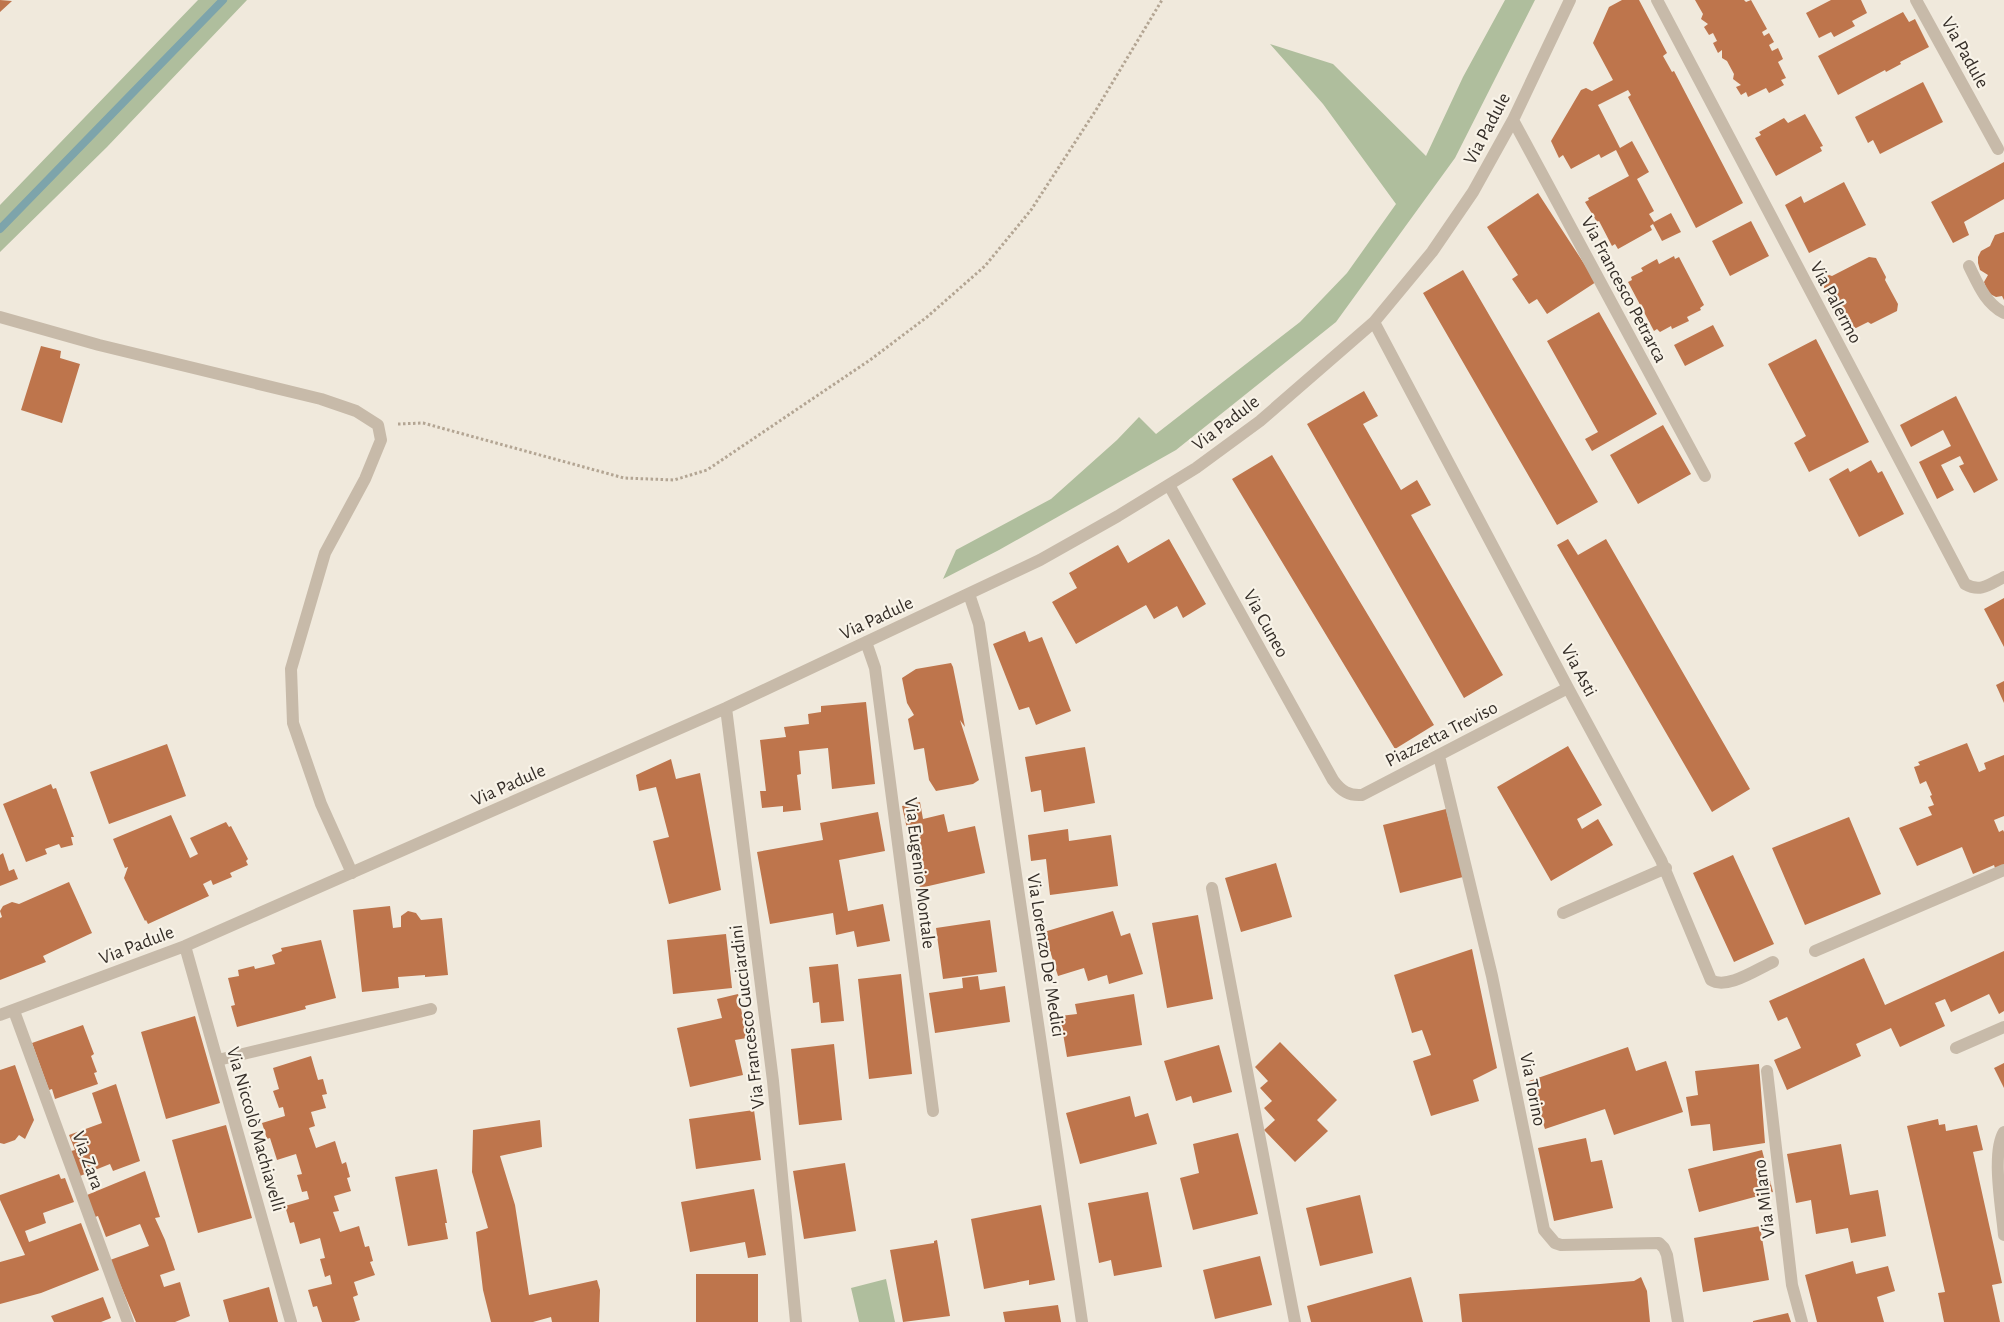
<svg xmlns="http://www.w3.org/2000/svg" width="2004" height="1322" font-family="'Alegreya Sans',sans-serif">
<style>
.green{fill:#afbe9d}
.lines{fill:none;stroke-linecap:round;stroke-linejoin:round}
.stream{stroke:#7da4ab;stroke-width:8}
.building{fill:#be754c}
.path{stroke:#b3a593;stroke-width:3;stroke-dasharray:2.5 2.5;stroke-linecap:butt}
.minor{stroke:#c7baa9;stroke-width:12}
.labels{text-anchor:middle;stroke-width:4.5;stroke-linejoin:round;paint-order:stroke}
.street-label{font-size:19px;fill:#352e28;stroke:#f8f3e8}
</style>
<rect width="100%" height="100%" fill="#f0e9dc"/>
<path class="green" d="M 198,0 L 247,0 L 107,147 L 0,252 L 0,205 Z
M 1505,0 L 1535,0 L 1455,158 L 1336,322 L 1176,450 L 999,550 L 943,579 L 956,550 L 1051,499 L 1117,440 L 1139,417 L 1156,434 L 1300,322 L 1347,273 L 1396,204 L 1323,104 L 1270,44 L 1333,64 L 1426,156 L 1463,77 Z
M 886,1279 L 895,1322 L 859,1322 L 851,1288 Z"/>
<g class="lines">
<path class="stream" d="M 0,229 L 223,0"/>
</g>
<path class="building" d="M 0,0 L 12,1 L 0,12 Z
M 1622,0 L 1639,0 L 1667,53 L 1663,56 L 1672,72 L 1674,71 L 1743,203 L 1696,228 L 1628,97 L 1631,95 L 1628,90 L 1598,105 L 1620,148 L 1632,141 L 1649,172 L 1637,179 L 1654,211 L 1649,214 L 1654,222 L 1671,213 L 1681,232 L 1662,241 L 1653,224 L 1650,226 L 1652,230 L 1618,249 L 1615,244 L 1612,246 L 1599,221 L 1597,222 L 1585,202 L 1589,200 L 1588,198 L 1629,176 L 1616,150 L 1601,158 L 1599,154 L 1571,169 L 1563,155 L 1559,158 L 1551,141 L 1581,90 L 1586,88 L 1592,91 L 1613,80 L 1593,43 L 1609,7 Z
M 1695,0 L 1744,0 L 1746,2 L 1751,0 L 1767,29 L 1762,32 L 1764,36 L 1769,33 L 1774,42 L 1769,45 L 1772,51 L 1778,48 L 1783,59 L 1778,62 L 1786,78 L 1781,80 L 1784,85 L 1769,93 L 1766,88 L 1748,97 L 1746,92 L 1741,95 L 1736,87 L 1741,85 L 1733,79 L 1734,74 L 1727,61 L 1722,58 L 1722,50 L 1718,53 L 1713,43 L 1717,41 L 1713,33 L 1709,35 L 1704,27 L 1708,24 L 1701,19 L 1703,14 Z
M 1831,0 L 1861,0 L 1867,13 L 1852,21 L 1855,26 L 1834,37 L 1831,32 L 1819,38 L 1806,13 Z
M 1903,12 L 1909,22 L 1915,19 L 1929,47 L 1900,62 L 1901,64 L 1886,72 L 1885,70 L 1838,95 L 1818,56 Z
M 1923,82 L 1943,122 L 1880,154 L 1873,140 L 1868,143 L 1855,117 Z
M 1805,114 L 1823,146 L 1820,147 L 1822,151 L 1776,176 L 1755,138 L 1761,135 L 1759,132 L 1784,118 L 1788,123 Z
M 2004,162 L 2004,199 L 1964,222 L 1969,235 L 1953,243 L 1931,202 Z
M 1844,182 L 1866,225 L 1809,253 L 1785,205 L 1801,196 L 1804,203 Z
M 1538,193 L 1596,282 L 1547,314 L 1537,299 L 1529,304 L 1512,279 L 1518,275 L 1487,227 Z
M 1751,221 L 1769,256 L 1730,276 L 1712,241 Z
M 2004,232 L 2004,300 L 2002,296 L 1996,297 L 1988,293 L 1984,282 L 1988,275 L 1980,270 L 1978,263 L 1978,257 L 1981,251 L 1990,246 L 1995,235 Z
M 1674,256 L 1675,259 L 1679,257 L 1704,305 L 1700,308 L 1701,310 L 1687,317 L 1689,321 L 1672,329 L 1671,326 L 1660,332 L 1657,329 L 1654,331 L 1628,282 L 1632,280 L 1631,277 L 1643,271 L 1641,268 L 1657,259 L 1659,264 Z
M 1869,257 L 1876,258 L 1886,277 L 1885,280 L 1898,304 L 1897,311 L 1871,324 L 1868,322 L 1856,328 L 1849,327 L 1833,300 L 1830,299 L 1821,282 L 1821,279 L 1829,275 L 1832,276 Z
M 1463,270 L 1598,502 L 1557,525 L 1423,293 Z
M 1599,312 L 1657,414 L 1592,451 L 1585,439 L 1598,432 L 1547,341 Z
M 1713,325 L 1724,346 L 1685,366 L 1674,345 Z
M 1816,339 L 1869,442 L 1809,472 L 1794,443 L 1806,436 L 1768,364 Z
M 41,346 L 61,351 L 60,358 L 80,364 L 62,423 L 21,410 Z
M 1364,391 L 1378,416 L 1363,424 L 1401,490 L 1417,480 L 1431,505 L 1411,515 L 1503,675 L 1464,698 L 1307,424 Z
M 1956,396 L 1998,480 L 1974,493 L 1959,466 L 1964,464 L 1960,456 L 1941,465 L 1954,490 L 1937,499 L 1919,462 L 1951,446 L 1943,430 L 1911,447 L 1900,425 Z
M 1663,425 L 1691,474 L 1638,504 L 1610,455 Z
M 1272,455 L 1434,725 L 1395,749 L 1232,479 Z
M 1871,460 L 1878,473 L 1882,471 L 1904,514 L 1859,537 L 1829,479 L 1848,468 L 1850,472 Z
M 1169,539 L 1206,604 L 1183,618 L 1177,606 L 1154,619 L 1146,605 L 1076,644 L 1052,602 L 1077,588 L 1069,573 L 1118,545 L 1128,563 Z
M 1568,539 L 1578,555 L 1606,539 L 1750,789 L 1712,812 L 1557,545 Z
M 2004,598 L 2004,647 L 1984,609 Z
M 1025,631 L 1029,642 L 1042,637 L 1071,711 L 1036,725 L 1029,707 L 1019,710 L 993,644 Z
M 951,663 L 953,667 L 965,727 L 960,720 L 979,780 L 973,784 L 936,791 L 929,780 L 924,748 L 914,750 L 908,719 L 914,715 L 907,703 L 902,678 L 916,669 Z
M 2004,681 L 2004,703 L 1996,685 Z
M 866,702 L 875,784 L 832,789 L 828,748 L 799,751 L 801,774 L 797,775 L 801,810 L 783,812 L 783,806 L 762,808 L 760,791 L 766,791 L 760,740 L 786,737 L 784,727 L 809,724 L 808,714 L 821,712 L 821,706 Z
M 1967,743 L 1979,772 L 1986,769 L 1984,763 L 2004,755 L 2004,816 L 1994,820 L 1999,832 L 2003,830 L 2004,832 L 2004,867 L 1996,871 L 1994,865 L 1973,874 L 1962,847 L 1917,866 L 1899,828 L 1932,815 L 1928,807 L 1934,805 L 1930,796 L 1932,795 L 1926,781 L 1920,784 L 1914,767 L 1920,765 L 1918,762 Z
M 167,744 L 186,796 L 109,824 L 90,772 Z
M 1568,746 L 1602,805 L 1577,819 L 1582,829 L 1598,819 L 1613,845 L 1551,881 L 1497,787 Z
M 1085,747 L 1095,803 L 1044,812 L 1041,790 L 1031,792 L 1025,757 Z
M 671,759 L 676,779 L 700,773 L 721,890 L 669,904 L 653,841 L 669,837 L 656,787 L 639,791 L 636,775 Z
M 51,784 L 53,789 L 56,788 L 74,837 L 71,837 L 73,845 L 61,848 L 59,844 L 45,849 L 47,854 L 26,862 L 3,804 Z
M 920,802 L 923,819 L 944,814 L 948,832 L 975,826 L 985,873 L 920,888 L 902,806 Z
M 1446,809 L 1463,877 L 1400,893 L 1383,825 Z
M 878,812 L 885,851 L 839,860 L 848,911 L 883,904 L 890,941 L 857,947 L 854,931 L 836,935 L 833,913 L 770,924 L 757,852 L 823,840 L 820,823 Z
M 171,815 L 190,858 L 198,854 L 190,838 L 226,822 L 229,827 L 231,826 L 248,859 L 246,861 L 248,865 L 230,873 L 232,877 L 213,885 L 211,880 L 203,884 L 209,896 L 148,924 L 146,920 L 145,921 L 124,878 L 128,867 L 125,868 L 113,839 Z
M 1849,817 L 1881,894 L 1805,925 L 1772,848 Z
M 1068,829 L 1069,841 L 1111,835 L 1118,886 L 1050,895 L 1046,859 L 1031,861 L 1028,835 Z
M 3,853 L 9,871 L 14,869 L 18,879 L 0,886 L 0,855 Z
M 1733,855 L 1774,944 L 1734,962 L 1693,873 Z
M 1276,863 L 1292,917 L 1241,932 L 1225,878 Z
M 69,882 L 92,933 L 43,956 L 46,962 L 0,980 L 0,918 L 2,917 L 0,911 L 3,906 L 12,902 L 19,904 Z
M 390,906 L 393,928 L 401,927 L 401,916 L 408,911 L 416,913 L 421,920 L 442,918 L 448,975 L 425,977 L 425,975 L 398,977 L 399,988 L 362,992 L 353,910 Z
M 1113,911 L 1121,936 L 1130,933 L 1143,974 L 1109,984 L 1107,975 L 1088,981 L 1084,968 L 1058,976 L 1044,932 Z
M 1198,915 L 1213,999 L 1167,1008 L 1152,923 Z
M 990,920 L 997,972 L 943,979 L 936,928 Z
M 726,934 L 732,988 L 673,994 L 667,940 Z
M 321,940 L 336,998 L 305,1006 L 306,1009 L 237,1027 L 231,1006 L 235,1005 L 228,978 L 239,976 L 238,970 L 254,966 L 255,969 L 275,964 L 272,955 L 282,951 L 281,948 Z
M 1472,949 L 1497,1068 L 1473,1080 L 1479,1101 L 1431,1116 L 1413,1061 L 1431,1055 L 1422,1030 L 1412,1033 L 1394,975 Z
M 2004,951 L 2004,1011 L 1999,1014 L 1989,994 L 1951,1012 L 1945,999 L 1935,1003 L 1945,1026 L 1900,1047 L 1891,1028 L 1856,1044 L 1861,1056 L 1787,1090 L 1774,1060 L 1801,1048 L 1787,1017 L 1778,1021 L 1769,1001 L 1864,958 L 1885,1005 Z
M 838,964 L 844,1021 L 821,1023 L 819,1002 L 813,1003 L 809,967 Z
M 901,974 L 912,1074 L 869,1079 L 858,979 Z
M 978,976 L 980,990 L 1005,986 L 1010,1022 L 935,1033 L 929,993 L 963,988 L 962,978 Z
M 738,994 L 747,1038 L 735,1040 L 743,1075 L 690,1087 L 677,1028 L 722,1018 L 717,999 Z
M 1134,994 L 1142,1045 L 1067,1057 L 1060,1016 L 1077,1014 L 1075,1004 Z
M 195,1016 L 220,1103 L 166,1119 L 141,1032 Z
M 83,1025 L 94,1054 L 91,1056 L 97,1072 L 94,1073 L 98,1084 L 55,1099 L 52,1089 L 49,1090 L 32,1043 Z
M 1280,1042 L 1337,1100 L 1317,1120 L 1328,1131 L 1295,1162 L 1264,1130 L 1275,1120 L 1264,1108 L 1272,1101 L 1260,1088 L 1268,1081 L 1255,1067 Z
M 834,1044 L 842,1120 L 799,1125 L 791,1049 Z
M 1219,1045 L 1232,1092 L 1193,1103 L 1191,1096 L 1176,1101 L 1164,1061 Z
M 1628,1047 L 1636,1071 L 1666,1061 L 1683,1112 L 1614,1135 L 1605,1109 L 1545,1129 L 1529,1081 Z
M 311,1056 L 318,1080 L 323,1079 L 327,1094 L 322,1095 L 326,1108 L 311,1112 L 315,1126 L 309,1128 L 316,1148 L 335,1141 L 342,1164 L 346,1162 L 350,1177 L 347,1178 L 351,1191 L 334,1196 L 339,1211 L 333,1212 L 340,1232 L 359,1226 L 365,1247 L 369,1246 L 373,1261 L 370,1262 L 375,1275 L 354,1282 L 358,1295 L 353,1297 L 360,1320 L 354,1322 L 322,1322 L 317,1306 L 313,1307 L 308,1290 L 332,1284 L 330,1275 L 325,1277 L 320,1259 L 325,1258 L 320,1238 L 300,1244 L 294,1222 L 290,1223 L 285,1206 L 309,1199 L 307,1191 L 302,1192 L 297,1175 L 302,1174 L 296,1154 L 277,1160 L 270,1138 L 267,1139 L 262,1123 L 285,1116 L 283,1107 L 279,1108 L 273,1091 L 279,1089 L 273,1068 Z
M 2004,1063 L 2004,1088 L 1994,1068 Z
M 1759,1064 L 1765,1143 L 1713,1151 L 1710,1124 L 1691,1126 L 1686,1097 L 1698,1095 L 1695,1071 Z
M 15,1065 L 34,1120 L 25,1139 L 19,1135 L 15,1140 L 4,1144 L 0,1143 L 0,1070 Z
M 116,1084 L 140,1161 L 113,1171 L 110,1164 L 80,1176 L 71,1151 L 75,1150 L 69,1135 L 102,1123 L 92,1093 Z
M 1130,1096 L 1135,1117 L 1148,1113 L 1157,1144 L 1080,1164 L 1066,1113 Z
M 754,1110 L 761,1160 L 696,1169 L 689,1119 Z
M 1938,1119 L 1939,1125 L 1945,1124 L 1946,1131 L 1977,1125 L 1983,1150 L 1973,1152 L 2002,1283 L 1992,1285 L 2000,1322 L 1944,1322 L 1938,1293 L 1945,1292 L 1907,1126 Z
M 540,1120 L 542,1147 L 500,1156 L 515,1205 L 529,1295 L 597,1280 L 600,1290 L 599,1322 L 552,1322 L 551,1317 L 533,1322 L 491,1322 L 483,1290 L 476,1232 L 488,1228 L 472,1172 L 473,1130 Z
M 226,1125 L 252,1218 L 198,1233 L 172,1140 Z
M 1238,1133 L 1258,1214 L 1193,1230 L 1180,1178 L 1199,1173 L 1193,1144 Z
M 1586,1138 L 1591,1162 L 1602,1160 L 1613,1208 L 1554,1221 L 1538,1148 Z
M 1841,1144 L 1850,1195 L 1878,1190 L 1886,1236 L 1851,1243 L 1848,1228 L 1816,1234 L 1811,1200 L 1796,1203 L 1787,1154 Z
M 1762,1150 L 1773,1192 L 1699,1212 L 1688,1169 Z
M 845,1163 L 856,1231 L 804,1239 L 793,1171 Z
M 437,1169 L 447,1223 L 445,1223 L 448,1239 L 408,1246 L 395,1177 Z
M 145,1171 L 160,1217 L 155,1218 L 165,1240 L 175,1270 L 160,1275 L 164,1287 L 180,1282 L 190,1316 L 175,1322 L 136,1322 L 110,1260 L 149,1246 L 140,1224 L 106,1237 L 98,1216 L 95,1217 L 87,1195 Z
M 59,1174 L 61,1179 L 65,1178 L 74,1202 L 43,1213 L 46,1223 L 25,1231 L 29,1242 L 81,1223 L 99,1270 L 41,1293 L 0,1304 L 0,1262 L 25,1255 L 0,1200 L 0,1195 Z
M 754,1189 L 766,1255 L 748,1258 L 745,1242 L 690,1252 L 681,1202 Z
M 1148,1192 L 1162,1267 L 1114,1276 L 1111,1260 L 1099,1263 L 1088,1203 Z
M 1360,1195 L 1373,1253 L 1320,1266 L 1306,1208 Z
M 1041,1205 L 1055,1280 L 1029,1285 L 1029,1280 L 984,1289 L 971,1219 Z
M 1760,1226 L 1769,1280 L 1703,1292 L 1694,1238 Z
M 937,1240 L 950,1316 L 903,1322 L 890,1250 L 934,1243 L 934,1241 Z
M 1260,1256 L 1272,1305 L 1215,1319 L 1203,1270 Z
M 1853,1261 L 1856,1274 L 1888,1266 L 1895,1291 L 1877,1297 L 1884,1322 L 1817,1322 L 1805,1275 Z
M 696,1274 L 758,1274 L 758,1322 L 696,1322 Z
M 1411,1277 L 1423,1322 L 1311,1322 L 1307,1306 Z
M 1641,1277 L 1647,1291 L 1650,1322 L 1462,1322 L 1459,1294 L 1600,1284 L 1634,1281 Z
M 269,1287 L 278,1322 L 229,1322 L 223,1300 Z
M 103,1297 L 111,1318 L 101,1322 L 54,1322 L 51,1316 Z
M 1058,1305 L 1061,1322 L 1005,1322 L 1003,1312 Z
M 1788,1313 L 1791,1322 L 1753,1322 L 1753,1321 Z"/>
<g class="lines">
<path class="path" d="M 398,424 L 423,423 L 624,478 L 674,480 L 707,470 L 870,360 L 927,317 L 985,266 L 1031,210 L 1096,110 L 1162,0"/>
<path class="minor" d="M 1657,0 L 1965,584 C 1981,593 1990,584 2004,577
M 1916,0 L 1998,149
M 1513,120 L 1705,476
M 1969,266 C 1978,284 1985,303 2004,313
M 0,317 L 99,345 L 321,399 L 356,411 L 378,425 L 381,440 L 365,479 L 325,553 L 291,669 L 293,723 L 321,804 L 352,873
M 1374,322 L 1568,688 L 1661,860 L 1711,980 C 1727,990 1757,969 1773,962
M 1169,485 L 1333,780 C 1341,791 1349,796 1362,795 L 1568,688
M 969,594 L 979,624 L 1082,1322
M 866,642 L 875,668 L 933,1111
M 726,708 L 773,1081 L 796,1322
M 1439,756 L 1492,976 L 1544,1230 L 1555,1243 L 1561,1245 L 1659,1243 L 1664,1248 L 1667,1255 L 1678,1322
M 1212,888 L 1295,1322
M 1563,913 L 1666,868
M 185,946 L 291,1322
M 1815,951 L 2004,870
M 14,1011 L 128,1322
M 0,1015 L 185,946 L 726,708 L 1040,560 L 1118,516 L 1196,468 L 1260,421 L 1374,322 L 1432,252 L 1473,192 L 1513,120 L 1570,0
M 1956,1048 L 2004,1027
M 218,1060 L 431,1009
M 1767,1071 L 1792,1285 L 1802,1322
M 2004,1132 C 1991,1153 2002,1210 2004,1235"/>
</g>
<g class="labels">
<g class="street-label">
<text transform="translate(1966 52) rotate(61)" y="7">Via Padule</text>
<text transform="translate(1486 128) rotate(-62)" y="7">Via Padule</text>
<text transform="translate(1625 289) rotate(62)" y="7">Via Francesco Petrarca</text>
<text transform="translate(1837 302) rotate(62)" y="7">Via Palermo</text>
<text transform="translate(1225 422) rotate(-37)" y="7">Via Padule</text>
<text transform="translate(876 617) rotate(-25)" y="7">Via Padule</text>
<text transform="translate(1267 623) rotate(61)" y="7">Via Cuneo</text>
<text transform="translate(1580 670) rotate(62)" y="7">Via Asti</text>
<text transform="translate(1441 733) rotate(-27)" y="7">Piazzetta Treviso</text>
<text transform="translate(508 784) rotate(-24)" y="7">Via Padule</text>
<text transform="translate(921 873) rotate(83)" y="7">Via Eugenio Montale</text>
<text transform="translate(136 944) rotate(-21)" y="7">Via Padule</text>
<text transform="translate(1047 955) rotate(81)" y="7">Via Lorenzo De' Medici</text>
<text transform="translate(746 1017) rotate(-97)" y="7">Via Francesco Gucciardini</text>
<text transform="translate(1534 1089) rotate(79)" y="7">Via Torino</text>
<text transform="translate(257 1129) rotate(74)" y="7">Via Niccolò Machiavelli</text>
<text transform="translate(89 1160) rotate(70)" y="7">Via Zara</text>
<text transform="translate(1763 1199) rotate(-97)" y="7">Via Milano</text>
</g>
</g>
</svg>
